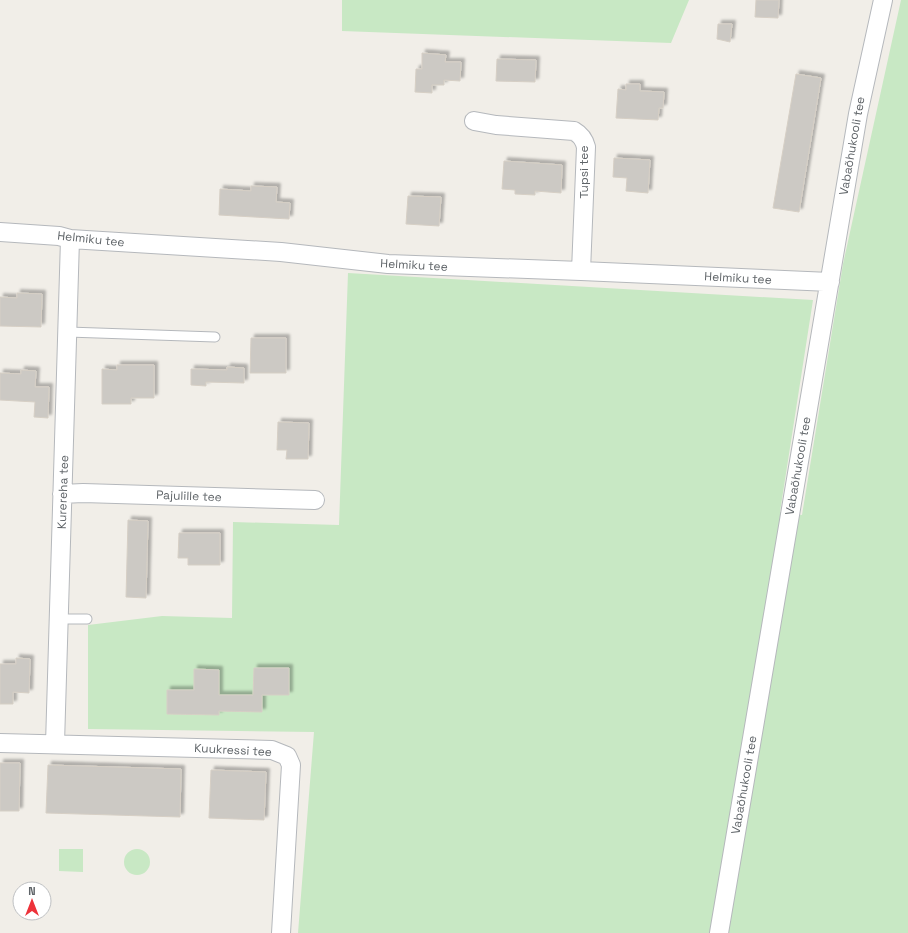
<svg xmlns="http://www.w3.org/2000/svg" width="908" height="933" font-family="'Space Grotesk',sans-serif">
<style>
.green{fill:#c8e8c4}
.building{fill:#ccc9c4;stroke:#d6cfc5;filter:url(#shadow)}
.lines{fill:none;stroke-linecap:round;stroke-linejoin:round}
.lane-casing{stroke:#b5b8bc;stroke-width:11}
.street-casing{stroke:#b5b8bc;stroke-width:20}
.lane{stroke:#fff;stroke-width:9}
.street{stroke:#fff;stroke-width:18}
.labels{text-anchor:middle;stroke-width:3;stroke-linejoin:round;paint-order:stroke}
.street-label{font-size:12px;fill:#5f6468;stroke:#fff}
</style>
<defs>
<filter id="shadow"><feDropShadow dx="3.5" dy="-3.5" stdDeviation="1" flood-color="#0004"/></filter>
</defs>
<rect width="100%" height="100%" fill="#f1eee8"/>
<path class="green" d="M 342,0 L 689,0 L 671,43 L 342,31 Z
M 901,0 L 908,0 L 908,933 L 298,933 L 314,732 L 88,729 L 88,625 L 162,616 L 232,618 L 233,522 L 339,525 L 348,273 L 813,300 L 780,512 L 802,515 L 843,264 Z
M 59,849 L 83,849 L 83,872 L 59,871 Z
M124 862a13 13 0 1 1 26 0a13 13 0 1 1-26 0Z"/>
<path class="building" d="M 756,0 L 779,0 L 778,18 L 755,17 Z
M 718,24 L 732,24 L 730,42 L 717,39 Z
M 422,53 L 446,55 L 445,62 L 461,62 L 460,81 L 444,80 L 444,85 L 432,85 L 432,93 L 415,92 L 416,69 L 422,69 Z
M 497,59 L 536,60 L 535,82 L 496,81 Z
M 796,74 L 821,78 L 799,212 L 773,208 Z
M 626,84 L 640,84 L 640,91 L 664,92 L 663,108 L 659,108 L 658,120 L 616,118 L 618,89 L 626,90 Z
M 614,158 L 650,160 L 648,193 L 626,191 L 627,178 L 613,177 Z
M 504,161 L 562,165 L 561,193 L 535,191 L 535,195 L 515,194 L 515,190 L 502,189 Z
M 251,186 L 277,187 L 276,202 L 290,203 L 289,219 L 219,215 L 220,189 L 251,191 Z
M 408,196 L 441,197 L 439,226 L 406,224 Z
M 17,293 L 42,294 L 41,327 L 0,326 L 0,297 L 17,298 Z
M 251,338 L 286,338 L 286,373 L 250,373 Z
M 117,365 L 154,365 L 154,398 L 131,398 L 131,404 L 102,404 L 102,369 L 117,370 Z
M 227,367 L 244,368 L 244,383 L 206,382 L 206,386 L 191,385 L 191,369 L 227,370 Z
M 21,370 L 36,371 L 35,387 L 49,387 L 48,418 L 34,417 L 35,402 L 0,400 L 0,373 L 21,374 Z
M 278,422 L 309,423 L 308,459 L 286,459 L 287,450 L 277,450 Z
M 128,520 L 148,521 L 146,598 L 126,597 Z
M 179,533 L 220,533 L 220,565 L 188,565 L 188,558 L 178,558 Z
M 16,658 L 30,659 L 29,693 L 13,692 L 13,704 L 0,704 L 0,664 L 16,664 Z
M 254,668 L 289,668 L 289,695 L 262,695 L 262,712 L 219,711 L 219,715 L 167,714 L 167,690 L 194,690 L 194,669 L 219,670 L 219,695 L 253,695 Z
M 0,763 L 20,763 L 19,811 L 0,811 Z
M 48,765 L 181,769 L 180,817 L 46,813 Z
M 211,770 L 266,772 L 264,820 L 209,818 Z"/>
<g class="lines">
<g class="lane-casing">
<path id="lane" d="M 68,332 L 215,337
M 59,619 L 87,619"/>
</g>
<g class="street-casing">
<path id="street" d="M 474,121 L 496,125 L 574,131 C 581,135 584,139 586,147 L 581,271
M 0,232 L 59,236 L 70,239 L 281,252 L 388,264 L 581,271 L 830,282
M 62,494 L 83,493 L 315,500
M 0,743 L 272,750 L 287,756 L 291,765 L 281,933
M 55,744 L 70,239
M 719,933 L 858,114 L 883,0"/>
</g>
<use href="#lane" class="lane"/>
<use href="#street" class="street"/>
</g>
<g class="labels">
<g class="street-label">
<text transform="translate(852 146) rotate(-80)" y="4">Vabaõhukooli tee</text>
<text transform="translate(584 172) rotate(-90)" y="4">Tupsi tee</text>
<text transform="translate(91 239) rotate(6)" y="4">Helmiku tee</text>
<text transform="translate(414 265) rotate(3)" y="4">Helmiku tee</text>
<text transform="translate(738 278) rotate(3)" y="4">Helmiku tee</text>
<text transform="translate(798 466) rotate(-80)" y="4">Vabaõhukooli tee</text>
<text transform="translate(63 492) rotate(-88)" y="4">Kurereha tee</text>
<text transform="translate(189 496) rotate(2)" y="4">Pajulille tee</text>
<text transform="translate(233 750) rotate(3)" y="4">Kuukressi tee</text>
<text transform="translate(744 785) rotate(-80)" y="4">Vabaõhukooli tee</text>
</g>
</g>
<g transform="translate(32 901)"><circle r="19" fill="#ffffff" stroke="#bfc1c3"/>
<path d="M0-3L7 15L0 10L-7 15Z" fill="#ed323a"/>
<text y="-6" font-size="11" font-weight="bold" text-anchor="middle" fill="#5f6468">N</text>
</g>
</svg>
